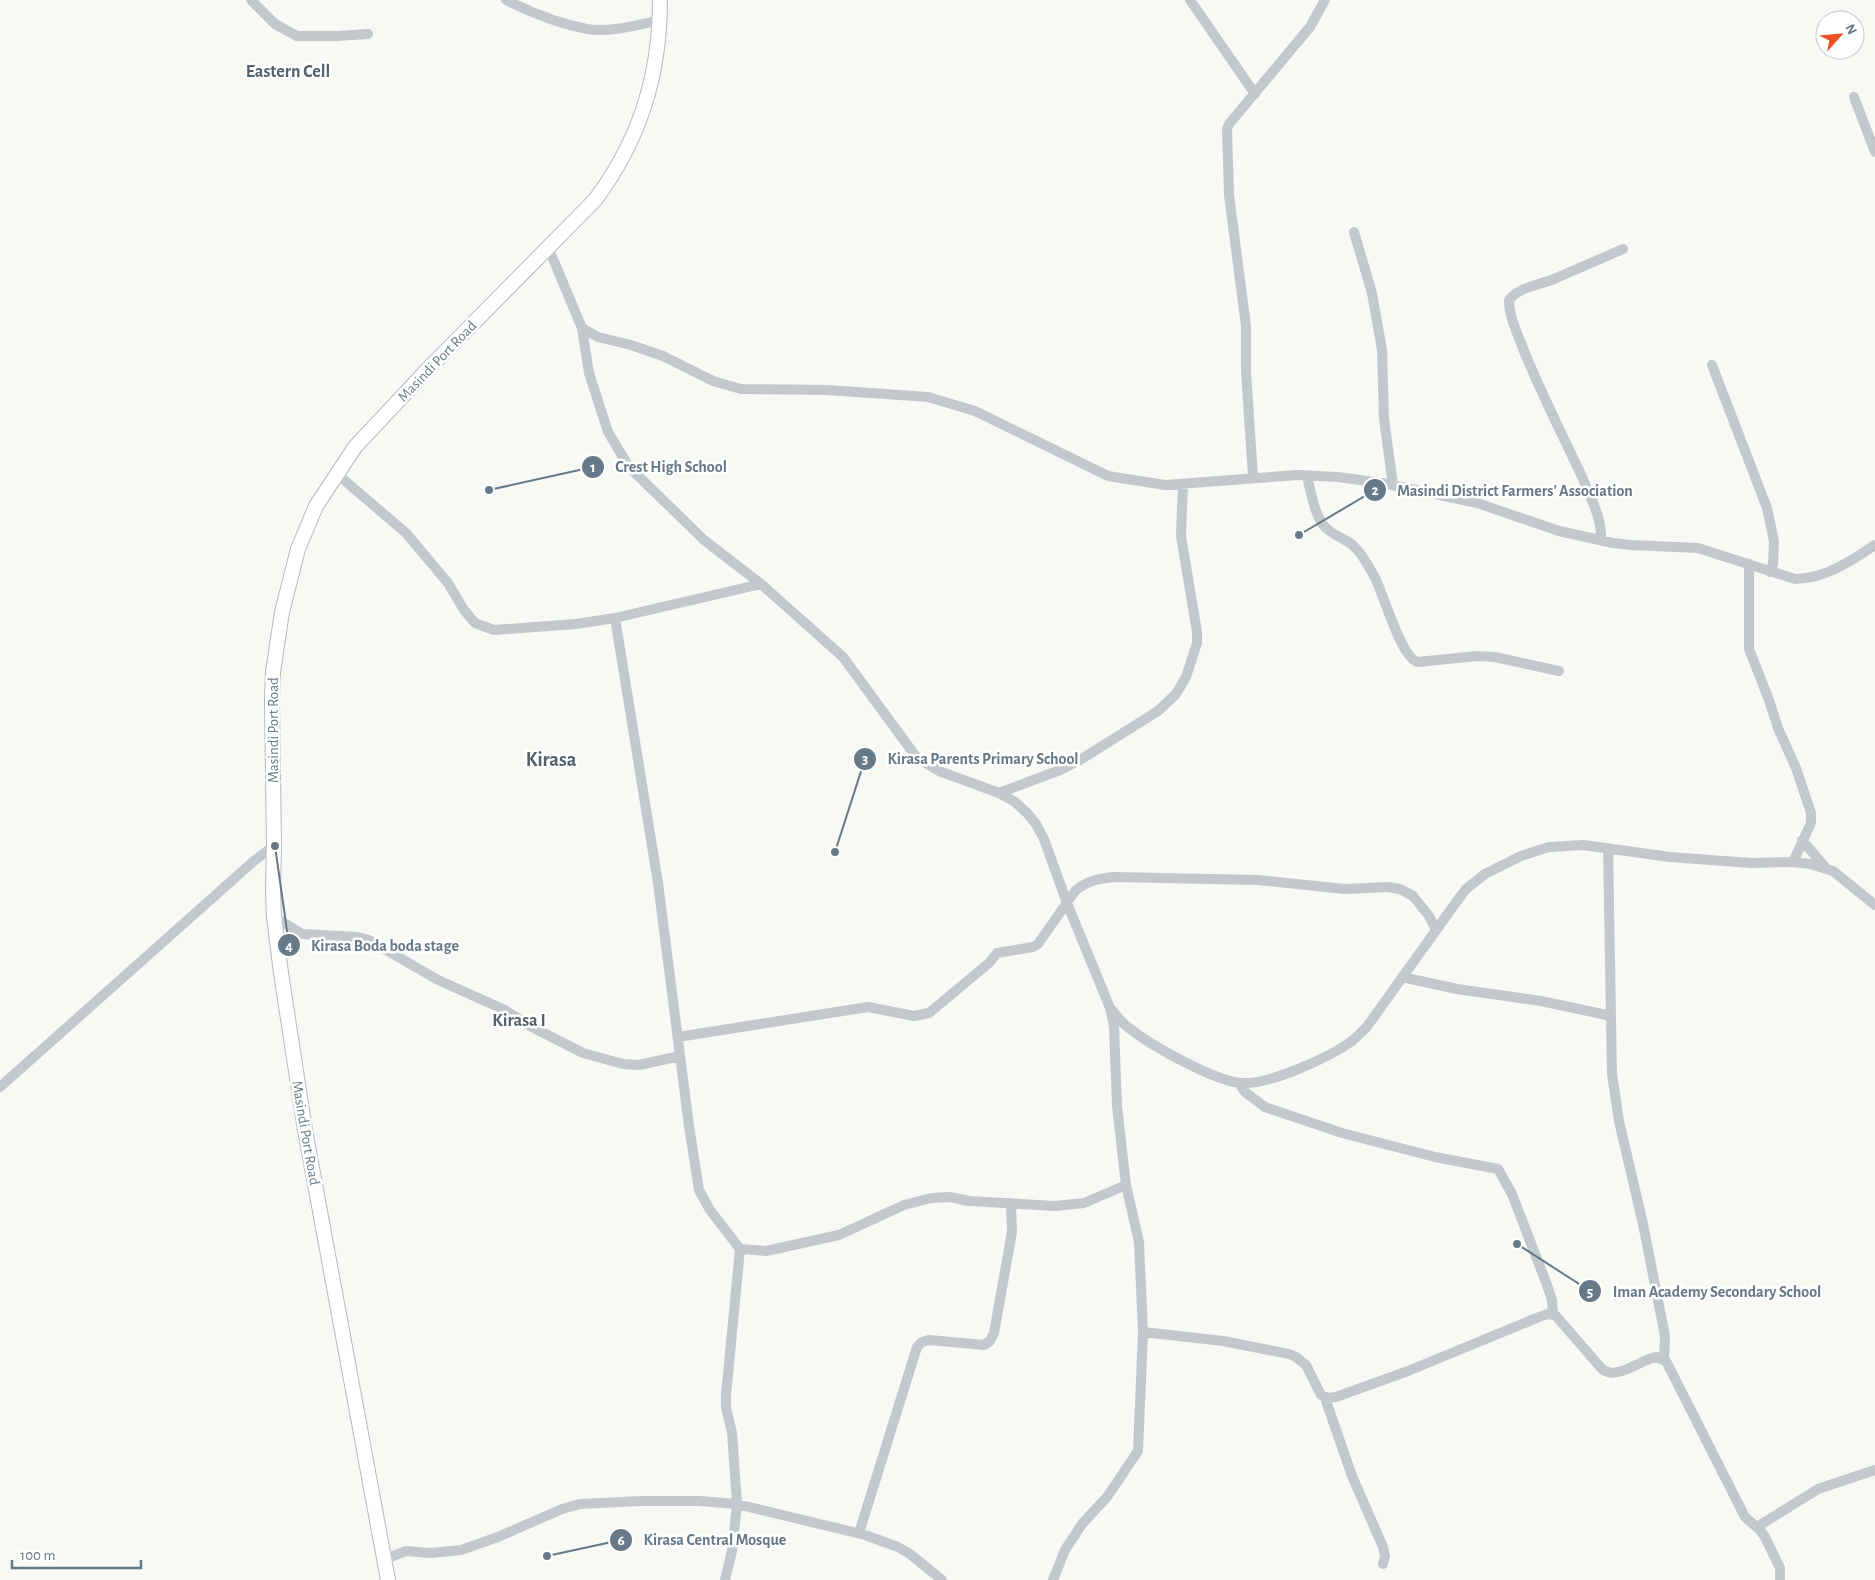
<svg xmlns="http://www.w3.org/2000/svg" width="1875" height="1580" font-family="'Alegreya Sans',sans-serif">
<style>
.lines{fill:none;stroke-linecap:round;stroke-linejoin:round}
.secondary-casing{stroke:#b3babf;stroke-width:16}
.minor{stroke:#c3c8cc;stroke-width:10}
.secondary{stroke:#fff;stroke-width:14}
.labels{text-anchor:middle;stroke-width:5;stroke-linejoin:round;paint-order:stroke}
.street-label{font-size:15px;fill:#667988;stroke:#fff}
.quarter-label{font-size:18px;font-weight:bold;fill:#54626d;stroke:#fff}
.district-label{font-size:20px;font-weight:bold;fill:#54626d;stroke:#fff}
.leader{fill:none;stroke:#667988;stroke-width:2}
.callout-dot{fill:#667988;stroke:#fff;stroke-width:2}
.mark-label{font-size:15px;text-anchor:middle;font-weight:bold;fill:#fff}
.callout-label{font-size:16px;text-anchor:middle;font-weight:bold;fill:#667988;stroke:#fff;stroke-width:5;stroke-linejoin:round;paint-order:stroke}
</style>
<rect width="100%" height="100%" fill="#f8f8f5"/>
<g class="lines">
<g class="secondary-casing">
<path id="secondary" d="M 388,1580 L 305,1130 L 281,973 L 274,917 L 273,890 L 274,846 L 272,699 L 273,672 L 282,612 L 298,549 L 316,506 L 355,447 L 429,368 L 595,200 C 640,140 660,75 660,0"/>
</g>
<path class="minor" d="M 251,0 L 275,24 L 297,36 L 337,36 L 368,34
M 506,0 C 530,12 560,24 587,29 C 607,33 640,25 660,20
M 1190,0 L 1255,94
M 1854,97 L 1875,152
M 1354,232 L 1372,293 L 1382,350 L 1384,419 L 1393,485
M 548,247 L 582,328 L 589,373 L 608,432 L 629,467 L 704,540 L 761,584 L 843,657 L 917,758 L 939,771 L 999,793 L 1015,802 L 1027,813 L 1036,824 L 1044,839 L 1067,903 L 1110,1008 L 1114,1026 L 1117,1106 L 1126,1185 L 1139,1242 L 1143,1332 L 1138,1451 L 1107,1497 L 1082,1524 L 1065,1550 L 1053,1580
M 582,328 L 598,337 L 631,345 L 663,356 L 713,381 L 741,389 L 827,390 L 928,397 L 975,411 L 1108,476 L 1165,485 L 1298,475 L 1338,477 L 1388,484 L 1477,503 L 1559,531 L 1613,543 L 1631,545 L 1698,548 L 1795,579 C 1825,579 1851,561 1875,545
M 1712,365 L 1767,508 L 1774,541 L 1773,564 L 1770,572
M 337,474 L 406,533 L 448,583 L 464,610 L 475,623 L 494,630 L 576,624 L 615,618 L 761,584
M 1307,476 C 1311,492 1314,513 1324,526 C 1331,534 1341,537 1350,543 C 1361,551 1370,568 1376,580 C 1384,596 1402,660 1418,662 L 1477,656 L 1495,657 L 1559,671
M 1253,477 L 1246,371 L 1246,326 L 1229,195 L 1227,129 L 1229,124 L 1310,27 L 1325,0
M 1601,540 C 1602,518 1591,499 1583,479 C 1563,436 1542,395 1524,351 C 1518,334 1509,318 1509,300 C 1519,287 1539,285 1554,279 C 1577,269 1600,259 1623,249
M 1749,564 L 1749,649 L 1769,700 L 1778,728 L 1796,768 L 1811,813 L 1811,823 L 1793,862
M 615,618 L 658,883 L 689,1126 L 699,1190 L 710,1210 L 740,1249 L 766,1251 L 839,1235 L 904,1205 L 931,1198 L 950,1197 L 969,1201 L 1055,1206 L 1084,1203 L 1126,1185
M 999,793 L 1060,770 L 1080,760 L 1158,711 L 1176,694 L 1186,677 L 1197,643 L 1197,632 L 1181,536 L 1183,484
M 1802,840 L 1826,868
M 1608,848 L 1612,1074 L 1619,1121 L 1643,1224 L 1665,1336 L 1664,1360
M 274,917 L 302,934 L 358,937 L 369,940 L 438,980 L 505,1010 L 532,1027 L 583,1053 L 623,1064 L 639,1065 L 680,1056
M 1402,977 L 1457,989 L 1541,1001 L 1611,1016
M 1111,1009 C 1116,1015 1122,1023 1129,1028 C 1150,1045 1216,1082 1242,1083 C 1269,1085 1330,1057 1352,1041 C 1357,1037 1361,1032 1366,1028 L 1457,901 L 1466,889 L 1485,874 L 1521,856 L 1549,847 L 1583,845 L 1670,857 L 1751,863 L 1793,862 L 1810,864 L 1833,871 L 1875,905
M 678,1037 L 868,1007 L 914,1016 L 929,1013 L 989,963 L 997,953 L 1033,947 L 1038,944 L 1075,891 C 1086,881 1098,879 1113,877 L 1258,880 L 1345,889 L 1388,887 L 1400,889 L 1413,896 L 1429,916 L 1436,930
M 1239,1083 L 1245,1092 L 1265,1107 L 1342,1133 L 1435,1157 L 1498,1169 L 1512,1194 L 1547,1285 L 1552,1300 L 1553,1315
M 0,1087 L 255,860 L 274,846
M 1143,1332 L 1223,1341 L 1289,1354 L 1296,1357 L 1306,1365 L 1321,1395 L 1327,1398 L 1336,1397 L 1408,1371 L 1544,1315 L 1550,1314 L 1556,1316 L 1602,1369 C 1617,1381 1639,1360 1656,1357 L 1666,1361 L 1745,1517 L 1760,1530 L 1765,1537 L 1780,1568 L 1780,1580
M 1325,1398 L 1352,1476 L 1383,1547 L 1385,1556 L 1383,1564
M 1757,1527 L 1818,1489 L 1875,1470
M 859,1533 L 917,1347 L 922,1342 L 929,1340 L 984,1345 L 990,1341 L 994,1333 L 1012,1232 L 1011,1203
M 385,1559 L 406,1551 L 430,1553 L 461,1550 L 498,1537 L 562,1509 L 580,1504 L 641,1501 L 699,1501 L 737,1504 L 865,1535 L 898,1547 L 910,1554 L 942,1580
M 725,1580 L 732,1551 L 737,1504 L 732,1433 L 726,1407 L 726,1395 L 740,1249"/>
<use href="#secondary" class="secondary"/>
</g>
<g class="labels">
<g class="street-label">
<text transform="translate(437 361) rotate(-46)" y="5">Masindi Port Road</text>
<text transform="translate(273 730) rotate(-90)" y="5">Masindi Port Road</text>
<text transform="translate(306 1133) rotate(80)" y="5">Masindi Port Road</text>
</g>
<g class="quarter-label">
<text x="288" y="77">Eastern Cell</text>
<text x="519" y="1026">Kirasa I</text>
</g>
<g class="district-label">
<text x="551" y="766">Kirasa</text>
</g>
</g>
<path class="leader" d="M489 490L593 467M1299 535L1375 490M835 852L865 759M275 846L289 945M1517 1244L1590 1291M547 1556L621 1540"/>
<g class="callout-dot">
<circle cx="489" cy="490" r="5"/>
<circle cx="1299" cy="535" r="5"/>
<circle cx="835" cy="852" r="5"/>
<circle cx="275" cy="846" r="5"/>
<circle cx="1517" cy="1244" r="5"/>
<circle cx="547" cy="1556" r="5"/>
<circle cx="593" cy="467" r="12"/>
<circle cx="1375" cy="490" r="12"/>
<circle cx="865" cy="759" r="12"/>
<circle cx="289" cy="945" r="12"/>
<circle cx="1590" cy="1291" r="12"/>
<circle cx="621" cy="1540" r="12"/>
</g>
<g class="mark-label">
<text x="593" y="472">1</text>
<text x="1375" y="495">2</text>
<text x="865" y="764">3</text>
<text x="289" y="951">4</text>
<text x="1590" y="1297">5</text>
<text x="621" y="1545">6</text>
</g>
<g class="callout-label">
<text x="671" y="472">Crest High School</text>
<text x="1515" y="496">Masindi District Farmers' Association</text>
<text x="983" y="764">Kirasa Parents Primary School</text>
<text x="385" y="951">Kirasa Boda boda stage</text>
<text x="1717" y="1297">Iman Academy Secondary School</text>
<text x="715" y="1545">Kirasa Central Mosque</text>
</g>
<g transform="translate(1840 35) rotate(63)"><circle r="24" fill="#ffffff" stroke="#c2c9cf"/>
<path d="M0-4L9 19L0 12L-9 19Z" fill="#ec5022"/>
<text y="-8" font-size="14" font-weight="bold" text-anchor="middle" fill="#667988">N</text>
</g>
<path d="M12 1560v8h129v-8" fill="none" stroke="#667988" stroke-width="2.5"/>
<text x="20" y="1560" font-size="15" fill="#667988" stroke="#ffffff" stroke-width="4" paint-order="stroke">100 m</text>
</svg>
